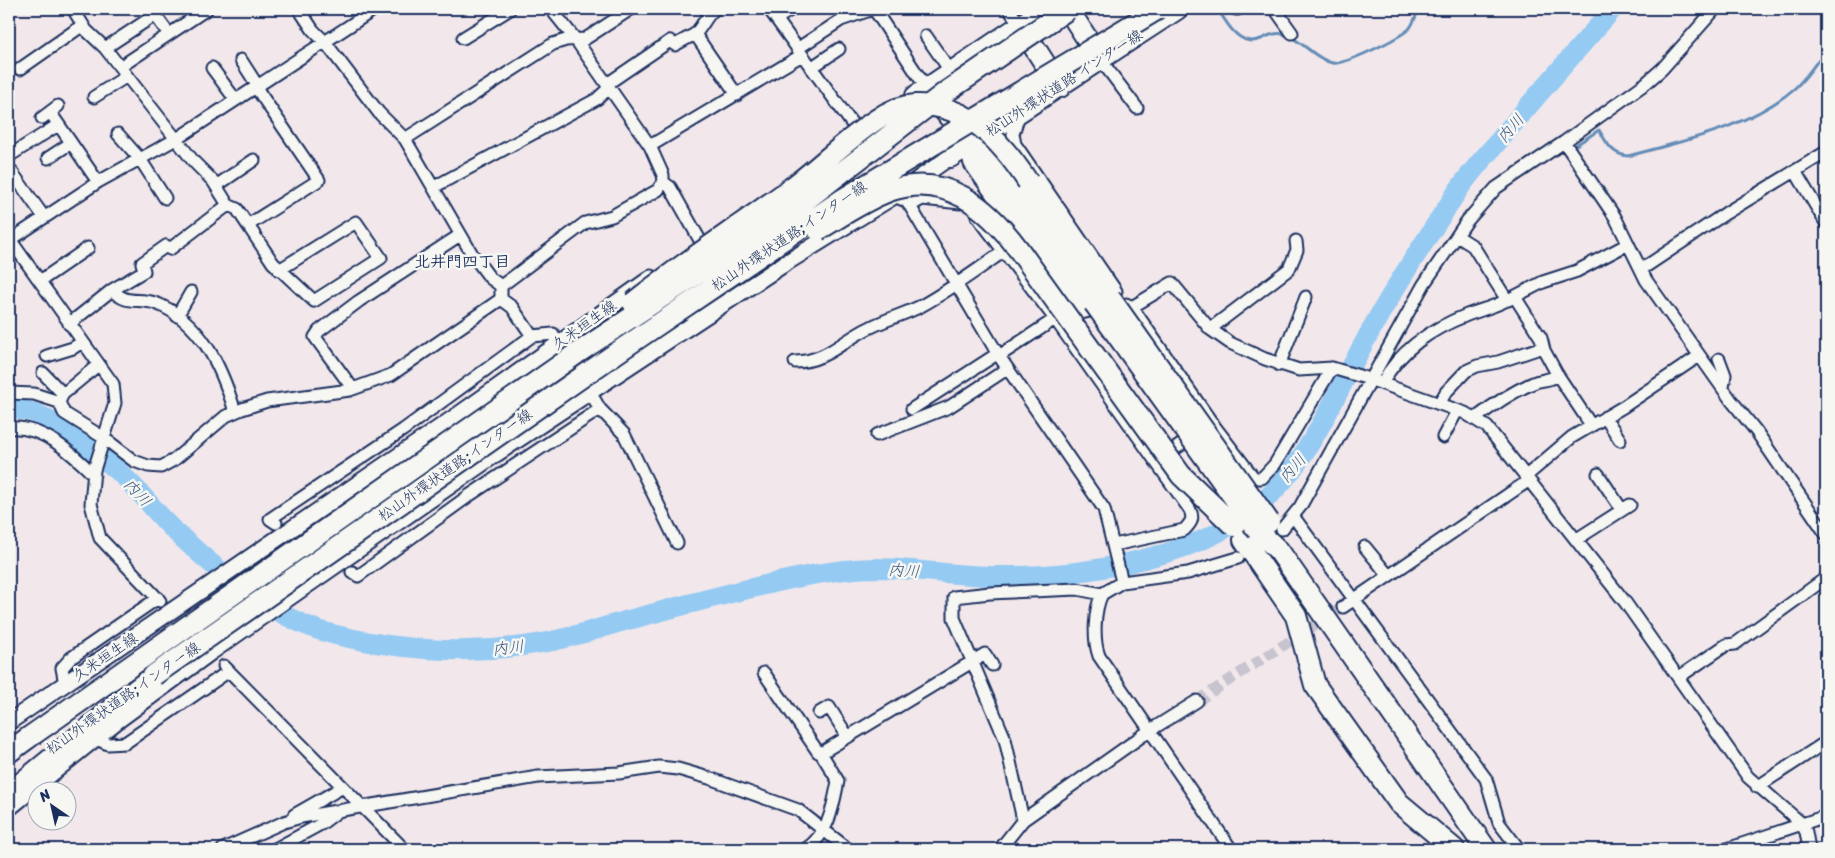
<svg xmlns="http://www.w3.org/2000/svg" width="1835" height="858" font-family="Sriracha,'Klee One',sans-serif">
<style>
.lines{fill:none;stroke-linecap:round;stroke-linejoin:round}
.stream{stroke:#648cb7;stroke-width:3}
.river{stroke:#95caf3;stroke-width:20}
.street-tunnel{stroke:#c7c3cf;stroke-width:11;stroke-dasharray:11 5.5;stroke-linecap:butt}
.street-casing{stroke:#1b2f5e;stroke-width:15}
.secondary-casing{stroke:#1b2f5e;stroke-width:19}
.highway-casing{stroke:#1b2f5e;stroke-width:24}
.street{stroke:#f6f6f2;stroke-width:11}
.secondary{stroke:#f6f6f2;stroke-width:15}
.highway{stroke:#f6f6f2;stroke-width:20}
.highway-bridge-casing{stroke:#1b2f5e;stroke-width:24;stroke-linecap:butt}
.highway-bridge{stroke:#f6f6f2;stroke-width:20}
.labels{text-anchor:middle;stroke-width:5;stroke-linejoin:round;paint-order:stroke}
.street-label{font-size:15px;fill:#1b2f5e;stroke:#f6f6f2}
.water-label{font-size:16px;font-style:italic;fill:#3a5683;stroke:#f6f6f2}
.neighbourhood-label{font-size:16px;font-weight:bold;fill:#1b2f5e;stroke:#f6f6f2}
</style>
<rect width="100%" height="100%" fill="#f2e8eb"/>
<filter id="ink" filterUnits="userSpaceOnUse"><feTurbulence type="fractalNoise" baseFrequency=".02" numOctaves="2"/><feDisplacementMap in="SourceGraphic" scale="10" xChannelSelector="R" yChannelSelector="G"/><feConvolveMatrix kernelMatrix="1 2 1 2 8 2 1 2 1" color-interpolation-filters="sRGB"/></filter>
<g filter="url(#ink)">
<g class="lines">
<path class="stream" d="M 1218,9 C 1227,24 1240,48 1261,39 C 1268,36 1275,32 1283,34 C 1302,39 1313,58 1332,63 C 1344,66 1399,38 1409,29 C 1413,25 1416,15 1419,9
M 1573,147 L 1599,130 C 1607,143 1612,155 1628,156 C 1683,141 1751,127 1795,88 C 1807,77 1817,62 1826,49"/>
<path class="river" d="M 9,409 C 37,409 49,420 71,435 C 87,446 103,458 118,471 C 140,490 157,515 179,535 C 224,576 276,621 336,635 C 403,651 475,655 542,643 C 571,638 600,628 628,620 C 685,605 742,589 801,577 C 826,572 853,568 879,568 C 919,569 958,576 997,576 C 1045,577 1098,571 1144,559 C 1298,522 1310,435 1380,314 C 1404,272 1432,230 1459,189 C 1472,170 1488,153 1503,136 C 1539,93 1576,51 1613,9"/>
<path class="street-tunnel" d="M 284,528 L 352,572
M 160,601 L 190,631
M 1197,701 L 1343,607"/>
<g class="street-casing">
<path id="street" d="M 73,9 L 86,30 L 105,48 L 194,162 L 213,181 L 228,205 L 237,209 L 273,263 L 314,301 L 381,258 L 356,222 L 279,270
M 299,9 L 313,30 L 325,42 L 379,113 L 405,139 L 472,254 L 490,278 L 501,286 L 501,299 L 512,307 L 532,336 L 553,334 L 558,344
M 551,9 L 576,40 L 650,146
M 715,9 C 707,14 703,26 695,34 L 737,95
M 769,9 L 858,132
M 874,9 L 927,89
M 1009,9 L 1020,25
M 1236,9 L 1238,9
M 1275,9 L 1292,33
M 776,19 L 792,9
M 926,36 L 951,72
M 463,38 L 510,9
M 105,48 L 155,15 L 169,34
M 797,49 L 841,20 L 873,9
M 1100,59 L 1137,108
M 241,60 L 257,85
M 120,67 L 207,9
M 212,68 L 235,99
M 811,68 L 839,49
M 20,69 L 83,25
M 607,84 L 670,41 L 675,45 L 695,34
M 94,97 L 127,76
M 50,112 L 98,182
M 1019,115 L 1013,134 L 1015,144 L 1116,291
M 42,118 L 58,106
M 118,134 L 140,159 L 165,198
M 405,139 L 553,44 L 566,40 L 585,39 L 631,9
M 1564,142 L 1615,217 L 1646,280 L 1731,400 L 1756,431 L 1826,534
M 9,156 L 58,125
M 48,158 L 71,143
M 9,168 L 44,217
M 1795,171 L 1826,223
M 663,182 L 670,187 L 701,242
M 216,186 L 254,160
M 434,187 L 597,99 L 609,88
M 894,196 L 906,201 L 910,206 L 922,199 L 961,203
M 910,206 L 999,356 L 1104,509 L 1122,582
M 977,216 L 1055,319 L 1103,308
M 248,225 L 319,180 L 255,86
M 9,238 L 113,384 L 115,403 L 94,470 L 91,504 L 100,538 L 160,601
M 9,241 L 98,182 L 178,138 L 375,9
M 1642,269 L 1726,213 L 1826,152
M 40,281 L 88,248
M 501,286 L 585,223 L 612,216 L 658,190 L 663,182 L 663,175 L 650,146 L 802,55
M 112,290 C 128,306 136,297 155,303 C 201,320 222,368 235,412
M 1515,297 L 1541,338 L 1544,350 L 1557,374 L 1591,425
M 1508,300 L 1543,282 L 1577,271 L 1628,244
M 1126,304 L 1132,307 L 1212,423 L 1162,458
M 1132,307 L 1172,283 L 1210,329 L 1230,343 L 1265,359 L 1299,370 L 1332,368 L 1366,378 L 1465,413 L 1487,427 L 1625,602 L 1748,777 L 1801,823 L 1806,832 L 1809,849
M 177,316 L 191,292
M 69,324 L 112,290 L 144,271 L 142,263 L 166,246 L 170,249 L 228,205
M 1210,329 L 1289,269 L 1297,250 L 1296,241
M 47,356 L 73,348 L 82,342
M 999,356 L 1055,319 L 1190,510 C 1194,519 1191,523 1184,530 L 1114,545
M 1719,359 L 1725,375 L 1723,387
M 795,362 C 826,362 844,339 871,327 C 887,319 905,314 921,306 C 950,290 977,270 1004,251
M 98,365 L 63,394 L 59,402 L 64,413 L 104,438 L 134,461 L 148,466 L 161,467 L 174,460 L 226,416 L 242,409 L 267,401 L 350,390 L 391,375 L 501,299
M 1279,365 L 1306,297
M 43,373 L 63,394
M 1382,383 C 1401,349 1431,329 1467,315 C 1480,310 1494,307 1507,300 L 1473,246 L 1457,236
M 353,389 L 315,337 L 319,331 L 359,301 L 460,235
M 590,392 L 600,409 L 624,434 L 677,543
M 9,393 L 34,394 L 59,402
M 1439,404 L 1446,392 L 1466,371 L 1477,366 L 1498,362 L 1543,347
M 912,409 L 997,354
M 1605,417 L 1620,440
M 1476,418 C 1494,404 1512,392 1533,383 C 1541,379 1547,382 1558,375
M 1212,423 L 1254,478 L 1262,478 L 1275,464 L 1332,368
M 9,428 C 42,425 72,453 94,475
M 877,435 L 949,407 L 1007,369
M 1443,437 L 1457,411
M 1598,474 L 1622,510
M 1525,477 L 1572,437 L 1623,407 L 1699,356
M 1293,516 L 1486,779 L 1499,823 L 1519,849
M 276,523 L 270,519 L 403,430 L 532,336
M 1282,529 L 1300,507 L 1424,284 L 1467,221 L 1496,188 L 1564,142 L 1646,83 L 1662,69 L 1715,9
M 1577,539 L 1630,505
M 1365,547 L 1388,575
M 352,572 L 358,576 L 470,495 L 600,409
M 1343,607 L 1528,481
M 224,666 L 404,849
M 764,673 L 818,752 L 821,753
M 1679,677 L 1726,645 L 1735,644 L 1826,578
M 65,684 L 62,668 L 71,658 L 158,598
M 819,713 L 829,707 L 848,737
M 96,739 L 108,744 L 125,743 L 229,671
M 1757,787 L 1826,742
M 294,815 L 343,787
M 1023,820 L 1005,739 L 954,618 L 954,597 L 990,593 L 1077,589 L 1102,594
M 223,849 L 284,822 L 301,817 L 538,777 L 619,773 L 659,767 L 678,769 L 709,778 L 798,810 L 848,849
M 275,849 L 321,824 L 337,812
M 806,849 C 829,833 833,807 838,781 L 821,753 L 985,654 L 992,665
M 1000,849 L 1023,820 L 1149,731 L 1197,701
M 1231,849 L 1099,656 C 1093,640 1094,610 1102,594 L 1122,582 L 1188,573 L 1238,558
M 1727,849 L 1826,816"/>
</g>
<g class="secondary-casing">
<path id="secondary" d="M 9,722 L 458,415 L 651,278
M 9,808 L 117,721 L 211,652 L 490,458 L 781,266 L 894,196 L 950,157"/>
</g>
<g class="highway-casing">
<path id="highway" d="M 1068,9 L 1100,59
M 1020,25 L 1060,87
M 927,89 L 970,143 L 988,152 L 1094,303
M 916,96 L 1045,9
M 970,143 L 974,162 L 1076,306
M 950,157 L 1177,9
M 1028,182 L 1110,298
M 1258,531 L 1279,551 L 1486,849
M 1244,540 L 1296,616 L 1315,685 L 1399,803 L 1454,849
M 9,752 L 28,738
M 9,793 L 154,675"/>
</g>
<use href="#street" class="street"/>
<use href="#secondary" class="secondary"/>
<use href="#highway" class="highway"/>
<g class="highway-bridge-casing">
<path id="highway-bridge" d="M 818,230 C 840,217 865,200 889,191 C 946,171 988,208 1019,250 L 1181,475 L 1234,526
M 1110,298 L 1269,522
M 633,303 C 682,263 736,229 787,191 C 818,169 844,141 876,120 C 887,112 901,106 915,105 C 968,103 1001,141 1028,182
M 1094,303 L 1258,531
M 154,675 L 625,347 L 843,199 L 1158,9
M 28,738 L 576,354 L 789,213 L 946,92 L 1068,9"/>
</g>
<use href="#highway-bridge" class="highway-bridge"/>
</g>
</g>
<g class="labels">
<g class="street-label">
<text transform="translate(1064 83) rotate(-33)" y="5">松山外環状道路 インター線</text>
<text transform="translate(789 236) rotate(-34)" y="5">松山外環状道路;インター線</text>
<text transform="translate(584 325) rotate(-35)" y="5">久米垣生線</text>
<text transform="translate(455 465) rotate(-35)" y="5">松山外環状道路;インター線</text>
<text transform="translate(105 657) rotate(-34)" y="5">久米垣生線</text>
<text transform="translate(123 698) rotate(-35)" y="5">松山外環状道路;インター線</text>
</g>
<g class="water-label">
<text transform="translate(1510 128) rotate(-49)" y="6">内川</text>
<text transform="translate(1292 468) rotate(-49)" y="6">内川</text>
<text transform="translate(138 492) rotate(47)" y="6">内川</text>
<text transform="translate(904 570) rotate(4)" y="6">内川</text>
<text transform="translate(508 647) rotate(-6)" y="6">内川</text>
</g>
<g class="neighbourhood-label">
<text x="462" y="267">北井門四丁目</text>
</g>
</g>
<rect width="1835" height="858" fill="none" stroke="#f6f6f2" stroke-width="30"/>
<rect x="15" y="15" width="1805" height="828" fill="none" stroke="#1b2f5e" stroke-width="2" filter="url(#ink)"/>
<g transform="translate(52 806) rotate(326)"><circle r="24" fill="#f6f6f2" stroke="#9ea6b7"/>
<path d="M0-4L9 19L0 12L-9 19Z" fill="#1b2f5e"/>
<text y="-8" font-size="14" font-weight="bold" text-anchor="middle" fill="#1b2f5e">N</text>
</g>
</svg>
